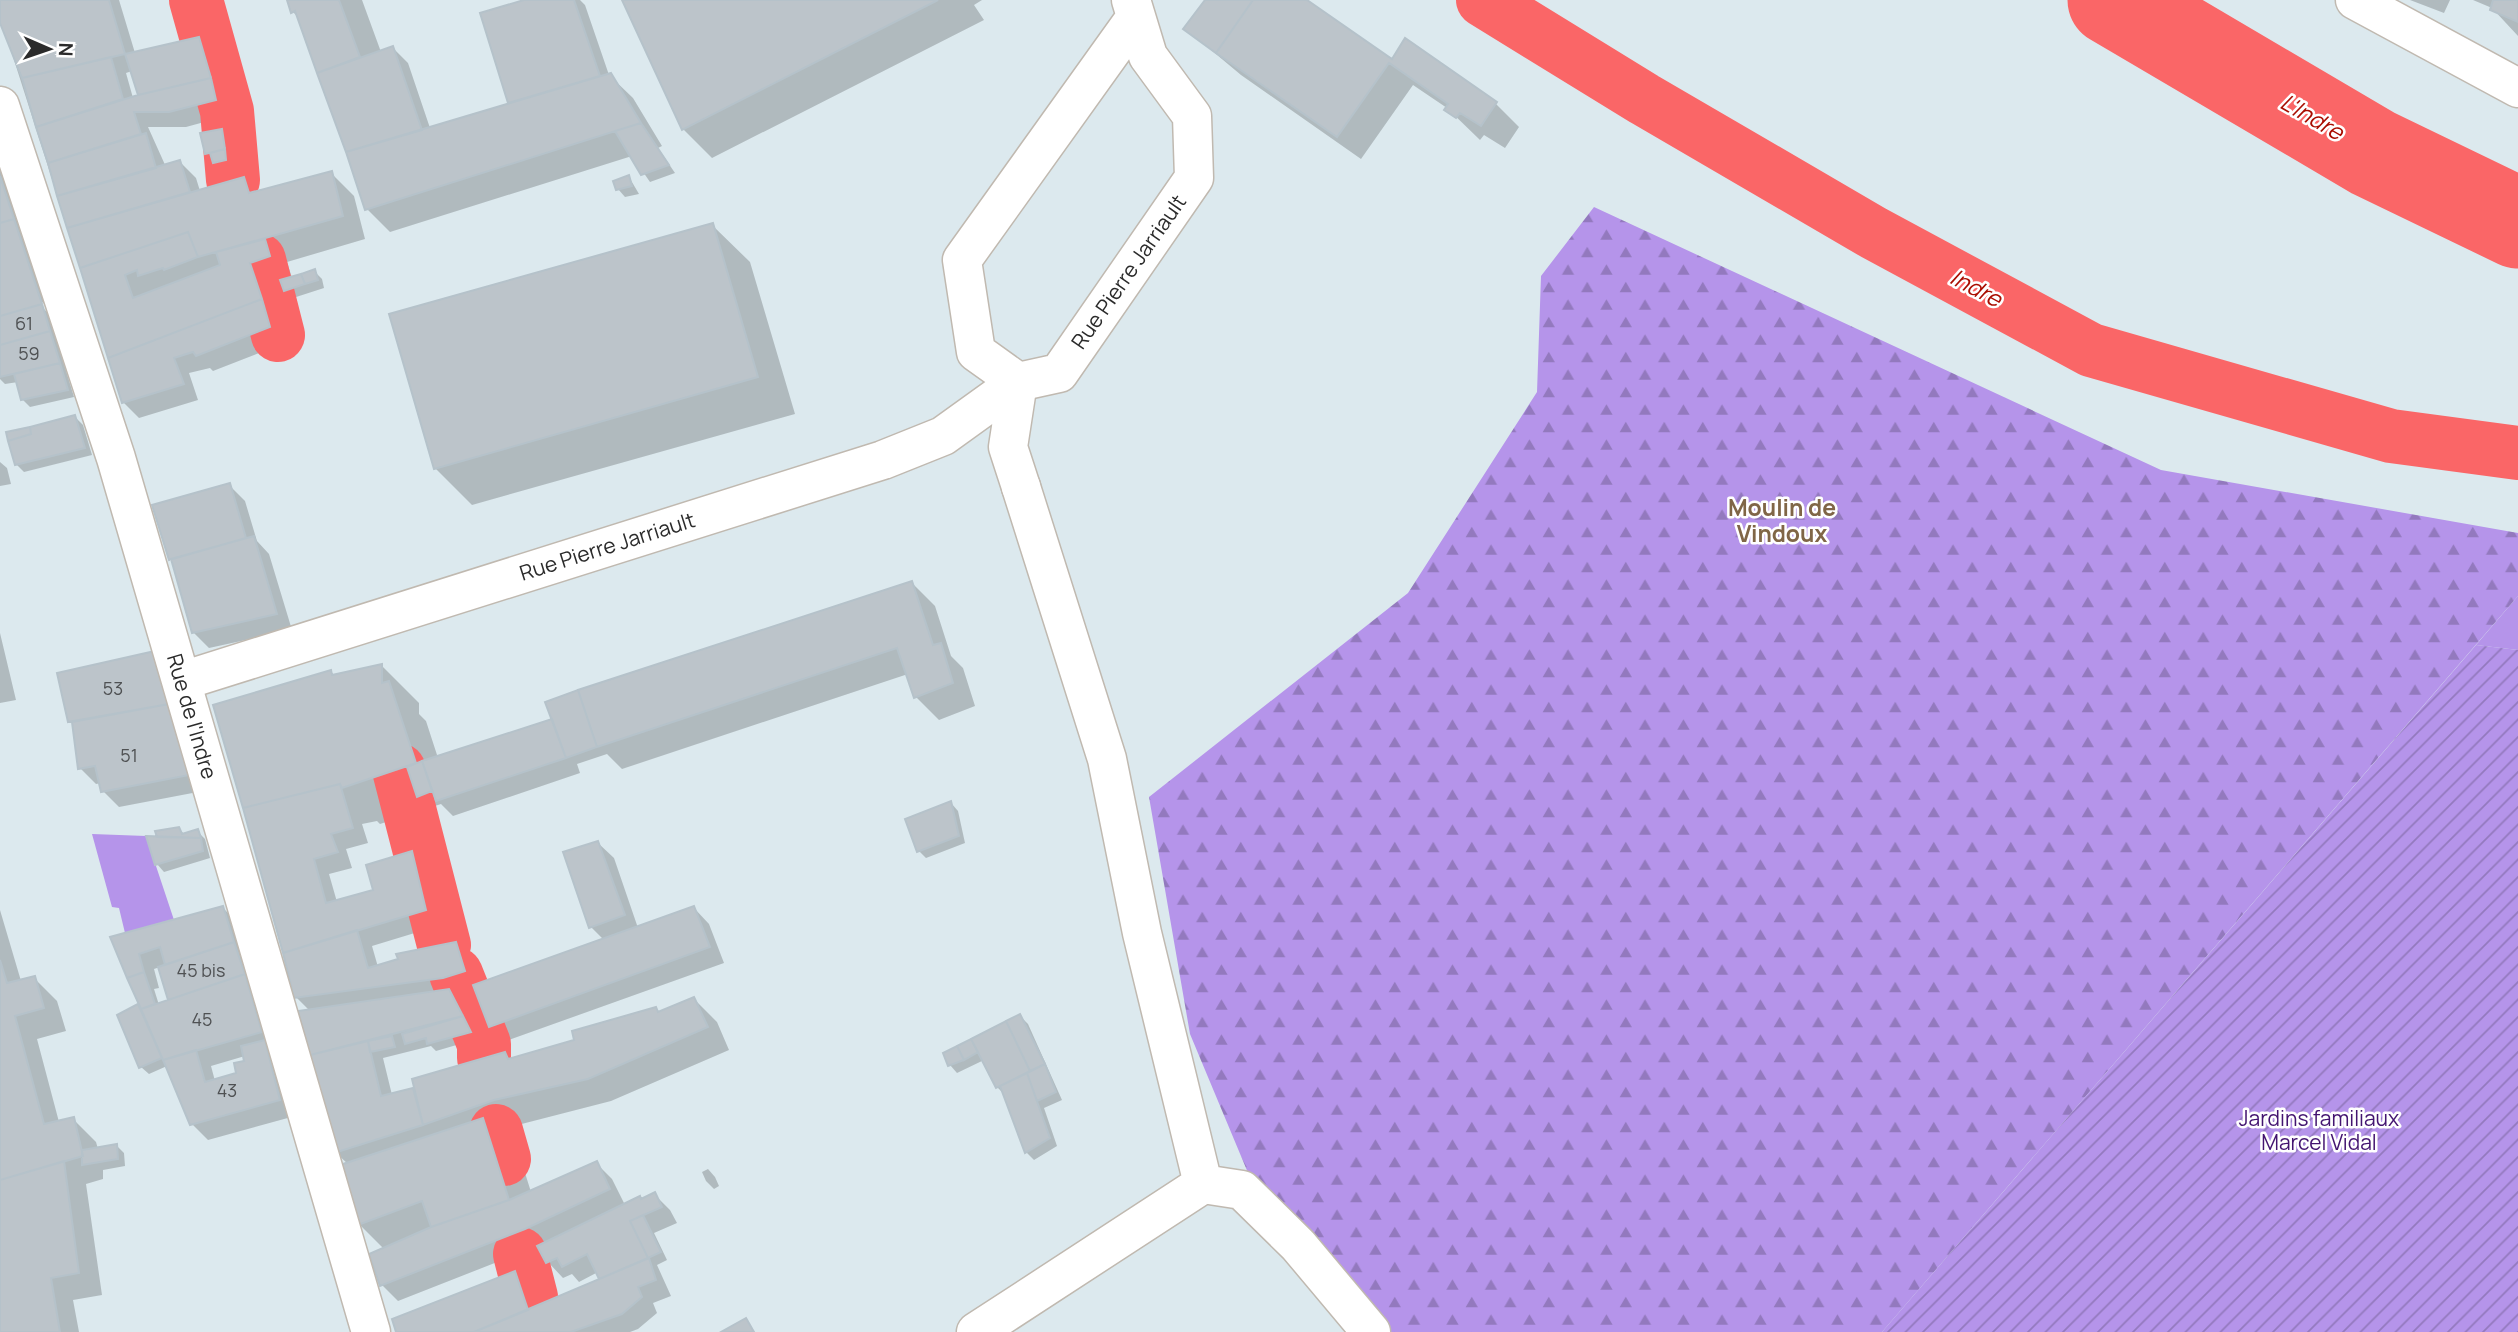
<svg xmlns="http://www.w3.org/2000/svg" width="2518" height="1332" font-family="Manrope,sans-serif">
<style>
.grass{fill:#b594ea}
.forest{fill:url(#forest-firs)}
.garden{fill:url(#garden-furrows)}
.shadow{fill:#0003;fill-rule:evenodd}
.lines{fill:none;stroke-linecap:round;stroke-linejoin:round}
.canal{stroke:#fa6667;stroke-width:54}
.river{stroke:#fa6667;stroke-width:91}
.building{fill:#bcc4ca;stroke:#b5c2ca;stroke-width:2}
.pedestrian-casing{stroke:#c0b9b0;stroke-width:41}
.minor-casing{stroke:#c0b9b0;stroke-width:41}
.pedestrian{stroke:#fff;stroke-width:38}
.minor{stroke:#fff;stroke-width:38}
.labels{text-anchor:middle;stroke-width:5;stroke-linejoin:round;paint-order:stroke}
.number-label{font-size:18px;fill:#4f5153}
.street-label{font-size:21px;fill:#2b2b2b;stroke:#fff}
.park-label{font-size:21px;fill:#431470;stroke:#fff}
.water-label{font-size:23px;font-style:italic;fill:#a90d01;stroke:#fff}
.neighbourhood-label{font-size:23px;font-weight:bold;fill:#806647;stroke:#fff}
</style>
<defs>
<pattern id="forest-firs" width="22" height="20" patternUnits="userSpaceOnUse" patternTransform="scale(1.75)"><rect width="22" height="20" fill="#b594ea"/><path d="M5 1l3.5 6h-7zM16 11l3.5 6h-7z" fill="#9379be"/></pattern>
<pattern id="garden-furrows" width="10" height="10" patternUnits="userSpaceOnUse" patternTransform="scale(1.75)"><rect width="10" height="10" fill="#b594ea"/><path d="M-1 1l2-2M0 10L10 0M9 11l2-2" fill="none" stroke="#9379be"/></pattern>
</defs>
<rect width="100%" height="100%" fill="#dce9ee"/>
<path class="grass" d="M 2518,596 L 2518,650 L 2476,645 Z
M 92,834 L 146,836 L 174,920 L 125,933 L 119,908 L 112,907 Z"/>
<path class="forest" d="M 1594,207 L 2161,470 L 2518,533 L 2518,596 L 1882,1332 L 1358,1332 L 1256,1192 L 1190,1034 L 1149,797 L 1408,593 L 1537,392 L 1541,276 Z"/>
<path class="garden" d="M 2476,645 L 2518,650 L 2518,1332 L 1882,1332 Z"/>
<path class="shadow" d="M 0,0 L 119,0 L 135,53 L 199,38 L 215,54 L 230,115 L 186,127 L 148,127 L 166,167 L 180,162 L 196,178 L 200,191 L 243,179 L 257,192 L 331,173 L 354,196 L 365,239 L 287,262 L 292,278 L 314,271 L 322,279 L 324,288 L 293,298 L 283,282 L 272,286 L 283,322 L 279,324 L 285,343 L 213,371 L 210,368 L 189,373 L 198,400 L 139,418 L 123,402 L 0,16 ZM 132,71 L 140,96 L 133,98 L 126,73 Z
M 289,0 L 362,0 L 381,52 L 393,48 L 408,63 L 430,128 L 510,105 L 482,14 L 531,0 L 580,0 L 585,5 L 609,75 L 633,98 L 662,146 L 658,148 L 675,173 L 650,182 L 632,156 L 390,232 L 367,209 L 300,19 L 293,12 Z
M 624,0 L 982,0 L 974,5 L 984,20 L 712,158 L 683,129 Z
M 1207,0 L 1304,0 L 1392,61 L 1406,41 L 1496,104 L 1519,127 L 1505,148 L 1484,135 L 1480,140 L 1447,108 L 1413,85 L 1361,159 L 1241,75 L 1186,29 Z
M 2410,0 L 2450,0 L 2444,13 Z
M 2473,0 L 2518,0 L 2518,36 L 2492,8 Z
M 221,130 L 229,138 L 232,167 L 222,170 L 207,153 Z
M 0,153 L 55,314 L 40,300 L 40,305 L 55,320 L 51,321 L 74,397 L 30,407 L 22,399 L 18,382 L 5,384 L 0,379 Z
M 629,177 L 639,194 L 625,197 L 618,189 Z
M 712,225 L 750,262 L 795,414 L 472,505 L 435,468 Z
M 75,417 L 83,425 L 92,455 L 24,472 L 16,464 Z
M 0,462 L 7,468 L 11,484 L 0,486 Z
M 229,485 L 245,501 L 257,541 L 269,554 L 292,630 L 209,648 L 194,633 L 154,506 Z
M 912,583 L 935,606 L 951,656 L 963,668 L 975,706 L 939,720 L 916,697 L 908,674 L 622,769 L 607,754 L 577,764 L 580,773 L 453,816 L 441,804 L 380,824 L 377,821 L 362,824 L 368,843 L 346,849 L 352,868 L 329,874 L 337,902 L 375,891 L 411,853 L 427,869 L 441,925 L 372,946 L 378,967 L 456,944 L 471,960 L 479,985 L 604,940 L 591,927 L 598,843 L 614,858 L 638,928 L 694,908 L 709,924 L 724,963 L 506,1041 L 490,1026 L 476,988 L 451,994 L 464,1007 L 477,1031 L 474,1032 L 477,1039 L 436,1051 L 431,1046 L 383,1058 L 392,1095 L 412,1090 L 418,1096 L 505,1054 L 510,1060 L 577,1041 L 655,1009 L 660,1013 L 694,999 L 717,1022 L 729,1050 L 611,1101 L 494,1131 L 520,1157 L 531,1192 L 596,1163 L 612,1179 L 625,1205 L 655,1195 L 670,1210 L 677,1223 L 654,1233 L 667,1260 L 657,1265 L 671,1296 L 653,1303 L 657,1313 L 638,1329 L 630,1332 L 398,1332 L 515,1273 L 531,1288 L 537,1308 L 602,1280 L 598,1272 L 579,1282 L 572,1274 L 563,1278 L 548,1262 L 538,1246 L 398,1301 L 382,1285 L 371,1255 L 384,1249 L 359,1224 L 348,1164 L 335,1152 L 300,1013 L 310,1011 L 296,997 L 331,672 L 335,676 L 382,666 L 419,703 L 419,714 L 426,721 L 438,758 L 553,721 Z
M 0,633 L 16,700 L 0,703 Z
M 154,653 L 203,791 L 119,807 L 103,791 L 101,783 L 96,784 L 80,768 L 75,727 L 70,721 Z
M 951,803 L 958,811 L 965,843 L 926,858 L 919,851 Z
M 179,829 L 185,835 L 197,831 L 205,839 L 210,858 L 164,872 L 157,864 L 159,839 Z
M 223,908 L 239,924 L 295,1116 L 208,1140 L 192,1124 L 167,1066 L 149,1074 L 141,1067 L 119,1016 L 140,1005 L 112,939 ZM 160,967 L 172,1001 L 159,1005 L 154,989 L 159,988 L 154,969 ZM 245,1056 L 246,1062 L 238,1074 L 215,1081 L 211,1066 Z
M 0,910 L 21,981 L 34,978 L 57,1001 L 66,1031 L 37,1039 L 59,1122 L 73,1119 L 96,1142 L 98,1149 L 117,1146 L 124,1153 L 125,1166 L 103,1170 L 103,1179 L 86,1184 L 102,1295 L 73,1300 L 79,1332 L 0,1332 Z
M 1020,1016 L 1028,1024 L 1062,1100 L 1044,1108 L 1057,1146 L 1034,1160 L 1026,1152 L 1005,1095 L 997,1087 L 984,1060 L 957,1073 L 950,1065 Z
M 708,1169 L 715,1177 L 719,1186 L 714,1189 L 706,1181 L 702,1172 Z"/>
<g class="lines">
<path class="canal" d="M 196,0 L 227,111 L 233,180
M 1483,0 L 1644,99 L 1874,233 L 2091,350 L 2391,436 L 2518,453
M 259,260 L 278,335
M 399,770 L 444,945
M 456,974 L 484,1044 L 484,1058
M 496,1131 L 504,1159
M 520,1254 L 531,1297"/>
<path class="river" d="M 2113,0 L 2373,153 L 2518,223"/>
</g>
<path class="building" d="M 0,0 L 109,0 L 125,54 L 22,78 L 0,23 Z
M 287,0 L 339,0 L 360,57 L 317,73 L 295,11 L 291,13 Z
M 524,0 L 574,0 L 600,76 L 508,103 L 480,13 Z
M 622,0 L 938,0 L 682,130 Z
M 1205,0 L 1253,0 L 1216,53 L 1183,29 Z
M 1253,0 L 1307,0 L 1392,59 L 1405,38 L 1497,102 L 1481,126 L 1460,113 L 1456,118 L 1444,110 L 1448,104 L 1389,63 L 1337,137 L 1216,53 Z
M 2493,0 L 2518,0 L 2518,22 L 2490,10 Z
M 199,37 L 211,78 L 138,95 L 125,54 Z
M 393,46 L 422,130 L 346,152 L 317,73 Z
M 111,57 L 123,99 L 36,127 L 22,78 Z
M 611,73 L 641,123 L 365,210 L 346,152 Z
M 211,78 L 216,100 L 169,112 L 134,112 L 141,134 L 48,163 L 36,127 L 138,95 Z
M 641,123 L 669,165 L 641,175 L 615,131 Z
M 222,129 L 225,149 L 205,154 L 200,133 Z
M 146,133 L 156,168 L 57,196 L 48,163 Z
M 225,149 L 226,160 L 213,163 L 210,153 Z
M 180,160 L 190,192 L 67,228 L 57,196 Z
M 332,171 L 343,216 L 198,257 L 188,232 L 80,268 L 67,228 L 244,177 L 249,193 Z
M 629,175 L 632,186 L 616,190 L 613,181 Z
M 0,176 L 14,219 L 0,223 Z
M 14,219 L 42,304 L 0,316 L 0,223 Z
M 713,223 L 758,377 L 434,469 L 389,314 Z
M 188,232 L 198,257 L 164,270 L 163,268 L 138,276 L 137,270 L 125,275 L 133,298 L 220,265 L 216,252 L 265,239 L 270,256 L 250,263 L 262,299 L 108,358 L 80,268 Z
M 315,269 L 318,280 L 305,284 L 301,274 Z
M 301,274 L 305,284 L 284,291 L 280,280 Z
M 262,299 L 270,327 L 196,356 L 193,352 L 174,358 L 184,384 L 122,403 L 108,358 Z
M 42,304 L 50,331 L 0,345 L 0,316 Z
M 50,331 L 60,363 L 0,377 L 0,345 Z
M 60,363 L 68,390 L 21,400 L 14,374 Z
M 75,415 L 85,448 L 15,465 L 8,441 L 31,434 L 30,427 Z
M 30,427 L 31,434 L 8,441 L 6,432 Z
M 230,483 L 246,538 L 169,560 L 152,505 Z
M 254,536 L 277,614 L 192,633 L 171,559 Z
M 912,581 L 933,645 L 941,643 L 953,683 L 914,698 L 897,648 L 597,747 L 578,690 Z
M 155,651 L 169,704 L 68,722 L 57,673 Z
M 382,664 L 382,683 L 389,681 L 416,763 L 342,788 L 340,784 L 243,808 L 213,705 L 331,670 L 332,675 Z
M 578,690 L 597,747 L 566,758 L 545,702 Z
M 169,704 L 189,775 L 101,792 L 95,766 L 78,769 L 72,722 Z
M 552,719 L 566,758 L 436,801 L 422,761 Z
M 422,761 L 432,791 L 417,797 L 407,767 Z
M 340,784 L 353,828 L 331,834 L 338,852 L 314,859 L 326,903 L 373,890 L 366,865 L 412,851 L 426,910 L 283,953 L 243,808 Z
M 951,801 L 959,836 L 917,852 L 905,819 Z
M 179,827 L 182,834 L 198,829 L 201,838 L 157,837 L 155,831 Z
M 146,836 L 201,838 L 203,851 L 155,865 Z
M 598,841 L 625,915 L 589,928 L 563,852 Z
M 223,906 L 234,942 L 165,965 L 160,947 L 139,954 L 144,972 L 127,978 L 110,937 Z
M 694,906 L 710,947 L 489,1027 L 473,985 Z
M 357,930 L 368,968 L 398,959 L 396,954 L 456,942 L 465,971 L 443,978 L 294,998 L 283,953 Z
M 234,942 L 245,974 L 168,1000 L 158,967 Z
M 0,960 L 7,983 L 35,976 L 44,1008 L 15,1016 L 44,1124 L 74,1117 L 83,1156 L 0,1180 Z
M 144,972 L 155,1004 L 141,1009 L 127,978 Z
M 245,974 L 262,1032 L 163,1060 L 141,1009 Z
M 449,989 L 463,1016 L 310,1055 L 298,1011 Z
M 694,997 L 708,1027 L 588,1079 L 494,1100 L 423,1125 L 412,1079 L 505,1052 L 508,1059 L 574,1040 L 572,1031 L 656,1007 L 658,1012 Z
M 138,1004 L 162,1058 L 139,1068 L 117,1015 Z
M 1020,1014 L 1045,1064 L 1030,1071 L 1006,1021 Z
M 463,1016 L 471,1032 L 427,1044 L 426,1038 L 405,1044 L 402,1034 Z
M 1006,1021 L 1030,1071 L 996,1088 L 971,1039 Z
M 392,1036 L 395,1047 L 370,1052 L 368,1041 Z
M 971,1039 L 978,1052 L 964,1060 L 957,1046 Z
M 265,1040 L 280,1100 L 190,1125 L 163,1060 L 196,1050 L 205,1082 L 236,1073 L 234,1063 L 244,1061 L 241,1046 Z
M 368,1041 L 381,1096 L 413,1088 L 423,1125 L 334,1153 L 310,1055 Z
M 957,1046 L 964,1060 L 948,1066 L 943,1053 Z
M 1045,1064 L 1056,1092 L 1037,1101 L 1027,1073 Z
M 1027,1073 L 1050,1138 L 1025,1153 L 1000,1086 Z
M 483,1118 L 509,1200 L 431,1227 L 422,1201 L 358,1225 L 337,1166 Z
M 117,1144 L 118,1159 L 82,1165 L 82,1150 Z
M 64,1161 L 79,1273 L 51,1278 L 60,1332 L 0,1332 L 0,1180 Z
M 597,1161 L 610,1189 L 525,1229 L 380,1286 L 369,1254 L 431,1227 L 509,1200 Z
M 655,1192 L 662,1207 L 630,1221 L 648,1258 L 599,1279 L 587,1254 L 562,1267 L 557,1258 L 546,1263 L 537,1246 L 640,1196 L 641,1199 Z
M 643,1215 L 661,1252 L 648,1258 L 630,1221 Z
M 649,1258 L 656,1280 L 638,1287 L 642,1297 L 622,1314 L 571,1332 L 474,1332 Z
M 515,1271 L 528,1310 L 474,1332 L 396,1332 L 392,1319 Z
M 746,1318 L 754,1332 L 721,1332 Z"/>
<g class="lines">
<g class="pedestrian-casing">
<path id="pedestrian" d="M 2355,0 L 2518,88
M 1021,487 L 1107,759 L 1142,933 L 1203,1184
M 976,1332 L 1203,1184 L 1242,1190 L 1298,1245 L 1371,1332"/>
</g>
<g class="minor-casing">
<g id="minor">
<path d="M 1131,0 L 1148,56 L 1192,116 L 1194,178 L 1059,373 L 1018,382 L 976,352 L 962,260 L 1136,17"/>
<path id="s1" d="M 0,106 L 116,458 L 371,1332"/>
<path id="s2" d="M 182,681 L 883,460 L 943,436 L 1018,382 L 1008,447 L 1021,487"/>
</g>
</g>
<use href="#pedestrian" class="pedestrian"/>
<use href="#minor" class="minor"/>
</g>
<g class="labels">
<g class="number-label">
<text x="24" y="330">61</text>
<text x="29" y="360">59</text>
<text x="113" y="695">53</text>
<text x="129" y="762">51</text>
<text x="201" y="977">45 bis</text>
<text x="202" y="1026">45</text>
<text x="227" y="1097">43</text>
</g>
<g class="street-label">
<text transform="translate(1129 272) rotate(-55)" y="7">Rue Pierre Jarriault</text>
<text dy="7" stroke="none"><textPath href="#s2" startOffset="446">Rue Pierre Jarriault</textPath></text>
<text dy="7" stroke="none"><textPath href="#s1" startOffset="640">Rue de l'Indre</textPath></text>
</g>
<g class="park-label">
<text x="2319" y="1126">Jardins familiaux<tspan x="2319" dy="24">Marcel Vidal</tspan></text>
</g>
<g class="water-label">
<text transform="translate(2312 117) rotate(30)" y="8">L'Indre</text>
<text transform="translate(1976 288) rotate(28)" y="8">Indre</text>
</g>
<g class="neighbourhood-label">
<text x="1782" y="516">Moulin de<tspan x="1782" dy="26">Vindoux</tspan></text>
</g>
</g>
<g transform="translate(49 49) rotate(92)" stroke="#ffffff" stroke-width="5" paint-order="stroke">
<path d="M0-5L12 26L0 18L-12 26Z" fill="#2b2b2b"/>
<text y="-10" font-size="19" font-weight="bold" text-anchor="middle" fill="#2b2b2b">N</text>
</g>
</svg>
